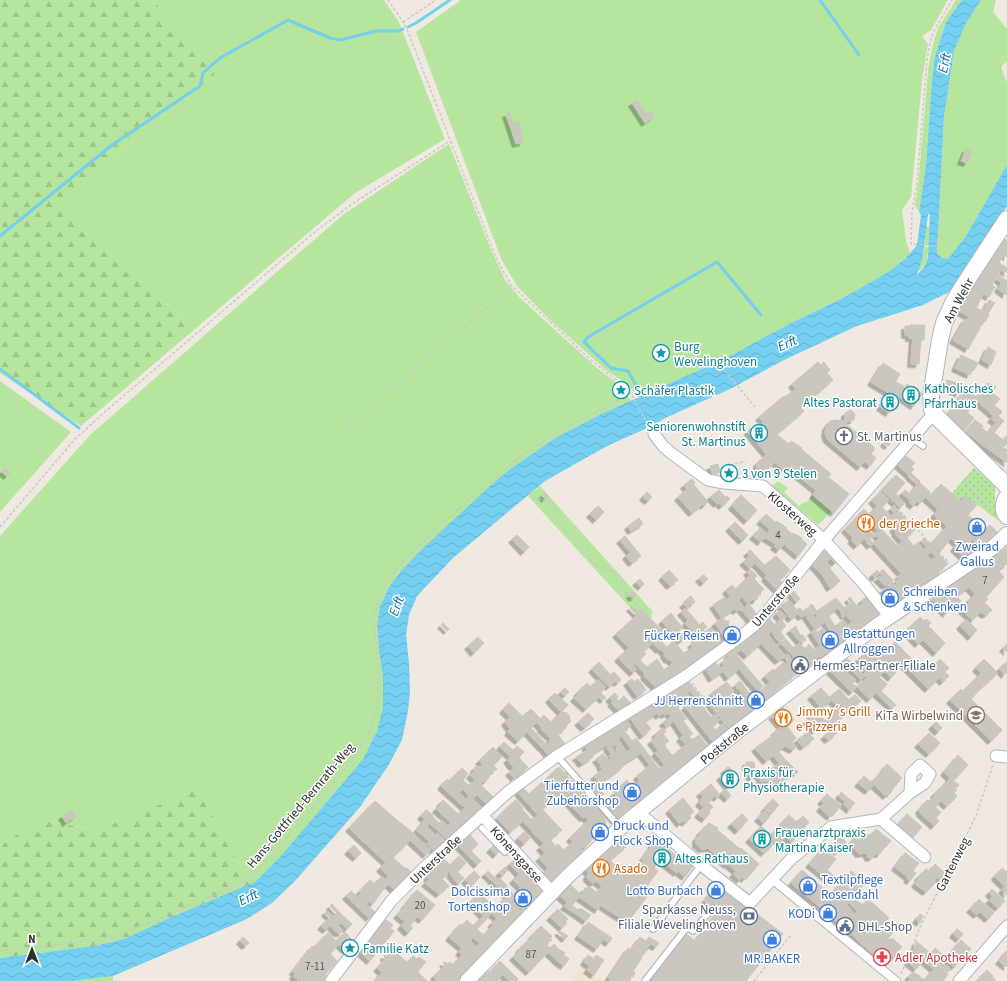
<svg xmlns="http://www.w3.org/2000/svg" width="1007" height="981" font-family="'Source Sans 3',sans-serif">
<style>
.education{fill:#f0e6d1}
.grass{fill:#b6e59e}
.forest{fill:url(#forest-firs)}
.park{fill:url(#park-dots)}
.water{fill:url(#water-waves);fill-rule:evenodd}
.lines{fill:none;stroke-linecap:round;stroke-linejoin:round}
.stream{stroke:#75cff0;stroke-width:3}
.building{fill:#cbc7bf;stroke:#cbc5ba;filter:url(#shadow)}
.service-casing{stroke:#b4b7c1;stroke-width:8}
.pedestrian-casing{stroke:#b4b7c1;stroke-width:10}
.minor-casing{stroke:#b4b7c1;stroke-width:13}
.tertiary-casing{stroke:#b4b7c1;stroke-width:16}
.secondary-casing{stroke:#b4b7c1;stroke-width:18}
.path{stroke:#c9c9c9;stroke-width:1.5;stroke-dasharray:3 2;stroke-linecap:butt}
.service{stroke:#fff;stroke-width:5.5}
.pedestrian{stroke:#fff;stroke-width:8}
.minor{stroke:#fff;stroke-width:11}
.tertiary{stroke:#fff;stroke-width:14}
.secondary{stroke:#fff;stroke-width:16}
.labels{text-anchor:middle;stroke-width:3;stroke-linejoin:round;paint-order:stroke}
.number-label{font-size:11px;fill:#555452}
.street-label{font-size:13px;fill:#2e2e2e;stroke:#fff}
.culture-label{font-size:13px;fill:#0d838f;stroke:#fff;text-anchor:start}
.worship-label{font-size:13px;fill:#5b616d;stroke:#fff;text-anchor:start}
.food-label{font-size:13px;fill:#c56008;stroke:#fff;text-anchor:start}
.shop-label{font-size:13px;fill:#366cbe;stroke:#fff;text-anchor:end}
.service-label{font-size:13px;fill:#4e5e75;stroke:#fff;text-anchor:start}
.education-label{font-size:13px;fill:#785e54;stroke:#fff;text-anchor:end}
.health-label{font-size:13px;fill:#be3a42;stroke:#fff;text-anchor:start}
.water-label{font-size:14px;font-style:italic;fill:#0d6fa3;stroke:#fff}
</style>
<defs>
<pattern id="forest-firs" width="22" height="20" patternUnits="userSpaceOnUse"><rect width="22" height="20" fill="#b6e59e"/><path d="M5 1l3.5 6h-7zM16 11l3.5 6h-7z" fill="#9dc588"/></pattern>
<pattern id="park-dots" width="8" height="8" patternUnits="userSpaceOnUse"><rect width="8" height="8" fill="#b6e59e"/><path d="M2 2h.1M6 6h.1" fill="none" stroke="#9dc588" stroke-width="1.8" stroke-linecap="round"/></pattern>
<pattern id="water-waves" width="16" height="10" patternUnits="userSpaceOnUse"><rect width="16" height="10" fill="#75cff0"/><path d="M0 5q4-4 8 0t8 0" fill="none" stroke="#66b2ce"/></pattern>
<filter id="shadow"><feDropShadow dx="-3.5" dy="3.5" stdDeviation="0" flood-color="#0004"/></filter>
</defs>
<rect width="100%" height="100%" fill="#efe9e1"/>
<path class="education" d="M 582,967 L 604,981 L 569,981 Z"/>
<path class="grass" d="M 153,0 L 384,0 L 399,22 L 445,139 L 355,193 L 195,329 L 55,205 L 215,74 Z
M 461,0 L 948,0 L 931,30 L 922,36 L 928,44 L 922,81 L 911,197 L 902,210 L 906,240 L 910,253 L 904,260 L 888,272 L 843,298 L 789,324 L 730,356 L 639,397 L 623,381 L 607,371 L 547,317 L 517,286 L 502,261 L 416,32 Z
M 956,0 L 962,0 L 946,22 L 935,55 L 932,79 L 926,165 L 919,212 L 915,206 L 919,175 L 928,70 L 932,48 L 938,28 Z
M 981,0 L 996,0 L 993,12 L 1007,29 L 1007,61 L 1001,67 L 1007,83 L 1007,165 L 966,236 L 948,260 L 942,258 L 937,253 L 944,117 L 954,51 L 965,25 Z
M 449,144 L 490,247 L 505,280 L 520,298 L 597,368 L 621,386 L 631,401 L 597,416 L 557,437 L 510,469 L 458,516 L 401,571 L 389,587 L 380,606 L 377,624 L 379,651 L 383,677 L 383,707 L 377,731 L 363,759 L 280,857 L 255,882 L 250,885 L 198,789 L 97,830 L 39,820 L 0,846 L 0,536 L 90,435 L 285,265 L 344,214 Z
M 926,227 L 930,227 L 929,245 L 924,244 Z
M 924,247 L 929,247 C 928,256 926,264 920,271 L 918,270 L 922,260 Z
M 0,381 L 71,432 L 0,512 Z
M 778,481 L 788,488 L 784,492 L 799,506 L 804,502 L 806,503 L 813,495 L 832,511 L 818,525 L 772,486 Z
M 540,486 L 653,612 L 649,617 L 641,609 L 636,614 L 528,496 Z
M 113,976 L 113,981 L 73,981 Z"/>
<path class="forest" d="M 0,0 L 153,0 L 215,74 L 55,205 L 195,329 L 81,426 L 0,373 Z
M 198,789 L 250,885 L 167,919 L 124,939 L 94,946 L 0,958 L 0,846 L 39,820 L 97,830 Z"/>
<path class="park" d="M 974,468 L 995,486 L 995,503 L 997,520 L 965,495 L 961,500 L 952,493 Z"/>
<path class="water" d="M 962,0 L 981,0 L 965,25 L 954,51 L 944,117 L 937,253 L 942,258 L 948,259 L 966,236 L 1007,165 L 1007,206 L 949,292 L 923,305 L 857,326 L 786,359 L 730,389 L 665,418 L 654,425 L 607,446 L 545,481 L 453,558 L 417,596 L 409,615 L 406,635 L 409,663 L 410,692 L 408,711 L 402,740 L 388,766 L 360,807 L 295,881 L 272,903 L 247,919 L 113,976 L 73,981 L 0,981 L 0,958 L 94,946 L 124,939 L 167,919 L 255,882 L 280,857 L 363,759 L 377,731 L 383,707 L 383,677 L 379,651 L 377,624 L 380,606 L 389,587 L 401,571 L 421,550 L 490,486 L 510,469 L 557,437 L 597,416 L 730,356 L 789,324 L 843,298 L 888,272 L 904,260 L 917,245 L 921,215 L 919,212 L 926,165 L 932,79 L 935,56 L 946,22 ZM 930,213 L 928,257 L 924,267 L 917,275 L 917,274 L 922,260 L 928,215 Z"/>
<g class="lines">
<path class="stream" d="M 820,0 L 859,55
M 408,27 L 416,23 L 450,0
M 0,236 L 112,145 L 200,86 L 203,73 L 220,58 L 288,20 L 330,38 L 341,40 L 376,31 L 398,31 L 403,29
M 0,369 L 79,428
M 644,399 L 628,371 L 611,368 L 584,342 L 588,337 L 717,262 L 761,315"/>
</g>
<path class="building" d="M 637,100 L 646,114 L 651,111 L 654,116 L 645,123 L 632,103 Z
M 509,113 L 513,123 L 518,122 L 522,132 L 520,133 L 523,142 L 516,144 L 506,114 Z
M 966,149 L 972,152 L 967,163 L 961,161 Z
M 1004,238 L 1007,241 L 1007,257 L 996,250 Z
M 996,250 L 1003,255 L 999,263 L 998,262 L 995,265 L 988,261 Z
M 988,261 L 1001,270 L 998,275 L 985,266 Z
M 998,262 L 1007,268 L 1007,273 L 995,265 Z
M 985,266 L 998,275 L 992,285 L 978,276 Z
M 998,275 L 1004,279 L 1002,283 L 997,278 Z
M 978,276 L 995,287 L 989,297 L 972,287 Z
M 1004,279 L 1007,281 L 1006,295 L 998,289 Z
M 972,287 L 983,294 L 980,300 L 968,293 Z
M 968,293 L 980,300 L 977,307 L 964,300 Z
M 964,300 L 975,307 L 969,317 L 959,311 Z
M 989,300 L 995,303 L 992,307 L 987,304 Z
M 987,304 L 992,307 L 988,314 L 983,311 Z
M 975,307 L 980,310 L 978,315 L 973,311 Z
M 980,310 L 986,313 L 983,319 L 977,315 Z
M 972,312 L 984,319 L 982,323 L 969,317 Z
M 986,313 L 989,315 L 985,322 L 983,321 L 984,319 L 983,319 Z
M 969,317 L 972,318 L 970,322 L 967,320 Z
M 972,318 L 982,323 L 980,327 L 970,322 Z
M 965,319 L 980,328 L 968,349 L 953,340 Z
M 910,325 L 925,325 L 924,340 L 921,340 L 920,350 L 912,350 L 913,338 L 909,338 Z
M 905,326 L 910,326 L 909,335 L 905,335 Z
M 988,347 L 996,352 L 991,365 L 982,360 Z
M 658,349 L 662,349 L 665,351 L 664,356 L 660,357 L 657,354 Z
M 912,350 L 920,350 L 919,364 L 911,364 Z
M 961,355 L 978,363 L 974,370 L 971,371 L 970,375 L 955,368 Z
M 818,362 L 833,380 L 807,402 L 806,401 L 800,406 L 804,411 L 778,433 L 774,429 L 771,431 L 759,417 L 784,396 L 785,397 L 796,389 L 792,384 Z
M 824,362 L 830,370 L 827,372 L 821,365 Z
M 883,363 L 900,374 L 889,393 L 871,382 Z
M 946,380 L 951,381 L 947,389 L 945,388 Z
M 951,381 L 954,382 L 951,390 L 947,389 Z
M 896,382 L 905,387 L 889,413 L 880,407 Z
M 954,382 L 958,384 L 955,392 L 951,390 Z
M 988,383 L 996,387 L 992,392 L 985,387 Z
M 907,384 L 922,394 L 914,406 L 899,396 Z
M 958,384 L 962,386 L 958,394 L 955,392 Z
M 985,387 L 992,392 L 989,395 L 982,390 Z
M 966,389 L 976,397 L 964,412 L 954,404 Z
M 982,390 L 989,395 L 986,398 L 980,393 Z
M 992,392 L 996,396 L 988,405 L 984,401 Z
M 980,393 L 986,398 L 984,401 L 977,396 Z
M 977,396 L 988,405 L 985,408 L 975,399 Z
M 996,396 L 1000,399 L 994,405 L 999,409 L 994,416 L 985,408 Z
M 955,405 L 963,412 L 954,422 L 946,415 Z
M 969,406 L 971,408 L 967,413 L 965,411 Z
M 999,409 L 1002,412 L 998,416 L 1004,421 L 1000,425 L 991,419 Z
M 851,410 L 855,414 L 854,420 L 848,421 L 846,424 L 875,448 L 871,454 L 876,458 L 870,466 L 865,462 L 860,467 L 827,439 L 825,433 L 826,427 L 830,421 L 836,420 L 843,421 L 845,419 L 845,413 Z
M 965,411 L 974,418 L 964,430 L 955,423 Z
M 975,420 L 983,426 L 981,428 L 983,429 L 975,439 L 966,432 Z
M 764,422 L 771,431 L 774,429 L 778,433 L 776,434 L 789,444 L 788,446 L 785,443 L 782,447 L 784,449 L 783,451 L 773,443 L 774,442 L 760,425 Z
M 996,422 L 1000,425 L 992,436 L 988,433 Z
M 759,423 L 769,435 L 759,444 L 748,431 Z
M 983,429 L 992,436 L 984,446 L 975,439 Z
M 748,431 L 773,460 L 773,462 L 748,432 Z
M 994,433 L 1003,440 L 1007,435 L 1007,444 L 1002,448 L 1003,449 L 998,456 L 984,446 Z
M 769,436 L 773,442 L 764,450 L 759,444 Z
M 886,440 L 890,444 L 888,446 L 884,443 Z
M 791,441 L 802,448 L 801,449 L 831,474 L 828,477 L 849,494 L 834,513 L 813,495 L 816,490 L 786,466 L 783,469 L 773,461 L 773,460 L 784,449 L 782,447 L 785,443 L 788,446 Z
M 773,442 L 778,448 L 783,451 L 773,460 L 764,450 Z
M 1004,448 L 1007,450 L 1007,463 L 998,456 Z
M 766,455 L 774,463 L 764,471 L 760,471 L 757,468 L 757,463 Z
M 906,456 L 915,463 L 911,467 L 914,469 L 909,475 L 898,465 Z
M 718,464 L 720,472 L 713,475 L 710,466 Z
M 5,469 L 10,473 L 7,476 L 2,472 Z
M 911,473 L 920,481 L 918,484 L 909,476 Z
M 896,475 L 905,483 L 901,487 L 892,479 Z
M 692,479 L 695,483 L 687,489 L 684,485 Z
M 892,479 L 901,487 L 896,494 L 904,504 L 900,508 L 882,490 Z
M 919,482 L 930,492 L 920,503 L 910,494 Z
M 693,484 L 704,497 L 700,501 L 703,504 L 692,513 L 678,497 Z
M 941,484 L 961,501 L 951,512 L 931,495 Z
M 719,490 L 725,497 L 717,504 L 710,497 Z
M 905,490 L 912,496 L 909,500 L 902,493 Z
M 647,492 L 652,497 L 648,501 L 643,497 Z
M 881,492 L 889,500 L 880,509 L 872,500 Z
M 545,493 L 548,496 L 545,499 L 542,495 Z
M 929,493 L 942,504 L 938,509 L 925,497 Z
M 741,495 L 757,510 L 747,521 L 732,506 Z
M 965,495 L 977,505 L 972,510 L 961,501 Z
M 727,496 L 730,499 L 722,506 L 719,503 Z
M 912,496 L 918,501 L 913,506 L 909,502 L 910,501 L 909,500 Z
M 704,497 L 708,502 L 704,506 L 700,501 Z
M 961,501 L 972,510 L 962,522 L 951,512 Z
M 942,504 L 966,525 L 967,524 L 979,535 L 975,537 L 966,545 L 946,527 L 947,526 L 934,515 Z
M 598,506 L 604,512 L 596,520 L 590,514 Z
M 877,506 L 891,521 L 882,529 L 869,514 Z
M 894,506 L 898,510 L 894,512 L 891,508 Z
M 882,507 L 890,516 L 889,518 L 880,509 Z
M 864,509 L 885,533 L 882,535 L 874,526 L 865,534 L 853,521 Z
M 898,510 L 904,517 L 899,521 L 897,519 L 893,523 L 889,518 Z
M 766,514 L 776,523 L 770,529 L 760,521 Z
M 968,515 L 985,529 L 990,525 L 998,533 L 987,542 L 980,534 L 962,522 Z
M 904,517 L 916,529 L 910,534 L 900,524 L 898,526 L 897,525 L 896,526 L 893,523 L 897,519 L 899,521 Z
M 639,518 L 643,524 L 631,531 L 628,526 Z
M 777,521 L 787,528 L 786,529 L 792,534 L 779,550 L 774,546 L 776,544 L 764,537 Z
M 853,521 L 861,530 L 853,538 L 845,529 Z
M 735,522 L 743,530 L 737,536 L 729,528 Z
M 900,524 L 903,528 L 900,531 L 896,526 L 897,525 L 898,526 Z
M 896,526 L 906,537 L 902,541 L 895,533 L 896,532 L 893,528 Z
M 904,527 L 910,534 L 907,538 L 900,531 Z
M 946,527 L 955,535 L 948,542 L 940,534 Z
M 760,528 L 767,534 L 761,542 L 753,536 Z
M 743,530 L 748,535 L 742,541 L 737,536 Z
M 861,530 L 867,536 L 857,546 L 851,540 Z
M 869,531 L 874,536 L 870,539 L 865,534 Z
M 876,531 L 879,535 L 880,533 L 882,535 L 879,538 L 875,533 Z
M 793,533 L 802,538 L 801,539 L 807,544 L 798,556 L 784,544 Z
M 885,533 L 897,546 L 902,541 L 916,557 L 905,567 L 882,541 L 877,547 L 874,543 Z
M 940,534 L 948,542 L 940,552 L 931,543 Z
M 980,534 L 987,542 L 980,547 L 973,539 Z
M 517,535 L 529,547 L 524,552 L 512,539 Z
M 955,535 L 960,540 L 957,543 L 955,542 L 952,539 Z
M 625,536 L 641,556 L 632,563 L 626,556 L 630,552 L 620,540 Z
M 867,536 L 870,540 L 867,542 L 864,539 Z
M 906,537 L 928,562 L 924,566 L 902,541 Z
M 924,538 L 930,544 L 927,547 L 921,541 Z
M 870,540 L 874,543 L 870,546 L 867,542 Z
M 960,540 L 973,552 L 964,558 L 954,548 Z
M 882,541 L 904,565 L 898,570 L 877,547 Z
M 918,542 L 924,550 L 920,553 L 914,546 Z
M 969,542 L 974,548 L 972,551 L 966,545 Z
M 930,544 L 938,553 L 935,556 L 926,547 Z
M 926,547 L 931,552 L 928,554 L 924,550 Z
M 1007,547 L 1007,558 L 1002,551 Z
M 827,548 L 839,559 L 835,563 L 824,552 Z
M 750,550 L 770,571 L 767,574 L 769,575 L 767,576 L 751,559 L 752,558 L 747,553 Z
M 924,550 L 928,554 L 924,558 L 920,553 Z
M 1002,551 L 1007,558 L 1007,564 L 998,570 L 989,560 Z
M 824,552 L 830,558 L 826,563 L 831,568 L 830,569 L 840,581 L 830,588 L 823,576 L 813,565 Z
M 938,553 L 948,564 L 943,568 L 933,558 Z
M 927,555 L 931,560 L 929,562 L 924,558 Z
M 750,556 L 752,558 L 751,559 L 755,563 L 750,568 L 743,562 Z
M 776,556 L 790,570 L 780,580 L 765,565 Z
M 916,557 L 924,566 L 922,569 L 932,579 L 916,589 L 898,570 L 904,565 L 905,567 Z
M 933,558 L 943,568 L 938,573 L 929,562 Z
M 989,560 L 1004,577 L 986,597 L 964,576 Z
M 929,562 L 939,574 L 932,579 L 922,569 L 922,567 Z
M 750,569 L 757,576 L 754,579 L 747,572 Z
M 883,569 L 886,573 L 882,576 L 879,573 Z
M 669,570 L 678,580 L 670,586 L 662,577 Z
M 877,570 L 880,573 L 875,578 L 872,575 Z
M 770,571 L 784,585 L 778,591 L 765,578 Z
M 886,573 L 893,580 L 892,582 L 895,585 L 892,587 L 882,576 Z
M 902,574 L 905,577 L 901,580 L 898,576 Z
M 704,575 L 708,579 L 703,583 L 699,578 Z
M 750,575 L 764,589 L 760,593 L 761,594 L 757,597 L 758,598 L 755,601 L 753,599 L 748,604 L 736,589 Z
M 882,576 L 892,587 L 891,588 L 886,585 L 884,585 L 877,578 Z
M 964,576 L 973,584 L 962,592 L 953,584 Z
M 905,577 L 915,590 L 901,599 L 892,587 L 897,584 L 896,581 L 900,578 L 901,580 Z
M 640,579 L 644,584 L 641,587 L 636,582 Z
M 953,584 L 962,592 L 952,601 L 942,591 Z
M 973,584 L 979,590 L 975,594 L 969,587 Z
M 732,585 L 742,597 L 738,600 L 744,608 L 749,604 L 757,615 L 750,620 L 734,601 L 731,604 L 727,599 L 730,596 L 726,590 Z
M 892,587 L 901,599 L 888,607 L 879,596 L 884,593 L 882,590 L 886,588 L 889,589 Z
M 979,590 L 988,599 L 977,610 L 968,601 Z
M 794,591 L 800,599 L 796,602 L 791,594 Z
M 942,591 L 954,602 L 949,608 L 950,608 L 946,614 L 932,599 L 937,595 L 938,596 Z
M630.5 595a2.5 2.5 0 1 1 5 0a2.5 2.5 0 1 1-5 0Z
M 691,596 L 695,602 L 691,605 L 687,599 Z
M 725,597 L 729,602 L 722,607 L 727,614 L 722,618 L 713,605 Z
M 850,597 L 856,605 L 847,612 L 844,608 L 851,603 L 848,599 Z
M 866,597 L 868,600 L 870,598 L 880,613 L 868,621 L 858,607 L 863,603 L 861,601 Z
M 957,597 L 961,601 L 957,605 L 952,601 Z
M 836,598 L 842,605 L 823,619 L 817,611 Z
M 688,600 L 691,605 L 687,608 L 683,604 Z
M 789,600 L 799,613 L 791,619 L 781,606 Z
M 734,601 L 740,608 L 736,611 L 731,604 Z
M 729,602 L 734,609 L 727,614 L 722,607 Z
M 969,602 L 980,612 L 973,620 L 962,610 Z
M 985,603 L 992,610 L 986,615 L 977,610 Z
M 812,604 L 816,610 L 813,612 L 809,606 Z
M 842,605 L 846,610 L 844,611 L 846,615 L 844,616 L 838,608 Z
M 856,605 L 863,614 L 859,617 L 853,608 Z
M 632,606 L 638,612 L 636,614 L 630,608 Z
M 685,608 L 699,624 L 691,630 L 685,623 L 688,620 L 681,612 Z
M 800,608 L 805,615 L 801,617 L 796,610 Z
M 808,608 L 815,618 L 810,622 L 803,611 Z
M 853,608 L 855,612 L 850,616 L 847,612 Z
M 641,609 L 648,616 L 642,621 L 636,614 Z
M 780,610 L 786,617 L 782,620 L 776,614 Z
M 817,610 L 820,615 L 817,616 L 814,612 Z
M 855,612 L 859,617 L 854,621 L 850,616 Z
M 671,613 L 677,621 L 668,629 L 662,621 Z
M 848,614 L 854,621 L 852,622 L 846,615 Z
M 863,614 L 868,621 L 858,628 L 854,621 Z
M 637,615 L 658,638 L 644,651 L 640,647 L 634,653 L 616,634 Z
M 820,615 L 825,622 L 815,629 L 810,622 Z
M 828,615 L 835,626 L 830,630 L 823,619 Z
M 648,616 L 664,633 L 658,638 L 642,621 Z
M 723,617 L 725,621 L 729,621 L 728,625 L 735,635 L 727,641 L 715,623 Z
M 920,617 L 924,621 L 926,619 L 931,623 L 928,626 L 933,630 L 918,644 L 906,631 Z
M 770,619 L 780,632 L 775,637 L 772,631 L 768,634 L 761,627 Z
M 781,619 L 786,626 L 780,631 L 774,625 Z
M 966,619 L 977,630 L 971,637 L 960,626 Z
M 843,620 L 849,628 L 845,632 L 838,624 Z
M 677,621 L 683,628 L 679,631 L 681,633 L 676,637 L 668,629 Z
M 854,621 L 858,628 L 854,632 L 848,625 Z
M 703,622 L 707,627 L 703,630 L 699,625 Z
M 443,623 L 449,629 L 447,631 L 441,625 Z
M 699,624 L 705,632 L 702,634 L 695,627 Z
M 838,624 L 845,632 L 850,627 L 854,632 L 840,642 L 830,630 Z
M 796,626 L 802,640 L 800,642 L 790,630 Z
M 695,627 L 713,651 L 708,655 L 693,635 L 691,636 L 688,633 Z
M 711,627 L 723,643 L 717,648 L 705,632 Z
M 761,627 L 769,636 L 747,656 L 741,650 L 736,653 L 739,658 L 734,662 L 727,655 Z
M 815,629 L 825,642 L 820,646 L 811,632 Z
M 822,629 L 824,629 L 827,633 L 822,637 L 818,632 Z
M 932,630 L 945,643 L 936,653 L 923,640 Z
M 698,631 L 702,634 L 705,632 L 717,648 L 713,651 Z
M 831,631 L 840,642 L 831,650 L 822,637 Z
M 682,632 L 686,637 L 681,641 L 677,637 Z
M 780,632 L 785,638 L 779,642 L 775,638 Z
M 802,634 L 806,640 L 804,642 L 800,636 Z
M 769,636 L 785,656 L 778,661 L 761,643 Z
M 478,637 L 484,643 L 474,653 L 468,646 Z
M 658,638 L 665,645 L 659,650 L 652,643 Z
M 786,639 L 807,665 L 798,672 L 789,661 L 794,657 L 781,643 Z
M 697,640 L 707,654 L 698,661 L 689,650 L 693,647 L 691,644 Z
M 673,641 L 684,653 L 689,650 L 698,661 L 687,669 L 667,647 Z
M 825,642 L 831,650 L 820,657 L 814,650 Z
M 895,642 L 903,650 L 896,657 L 888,649 Z
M 800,643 L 814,661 L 807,665 L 793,648 Z
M 809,644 L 820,656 L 814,661 L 805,649 Z
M 1007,644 L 1007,652 L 1003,648 Z
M 665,645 L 669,650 L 665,654 L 661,649 Z
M 878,646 L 887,660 L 884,662 L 882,661 L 878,664 L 877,662 L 875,663 L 868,652 Z
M 640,647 L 646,654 L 640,659 L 634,653 Z
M 629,648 L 639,659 L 664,685 L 657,689 L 644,676 L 645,674 L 635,664 L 633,666 L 622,654 Z
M 888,649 L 899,660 L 886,673 L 875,663 L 877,662 L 878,664 L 882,661 L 884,662 L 887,660 L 883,654 Z
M 669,650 L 686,668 L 675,677 L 668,667 L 673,663 L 669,659 L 668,660 L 664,655 Z
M 903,650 L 926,673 L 940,659 L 949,668 L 928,689 L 896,657 Z
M 868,652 L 875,663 L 873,665 L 874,666 L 869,670 L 867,666 L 864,668 L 858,659 Z
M 622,654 L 637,669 L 633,673 L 618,658 Z
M 788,654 L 791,659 L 789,661 L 785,656 Z
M 729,657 L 739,669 L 728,678 L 721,668 L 724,665 L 722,664 L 724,662 L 723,661 Z
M 845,657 L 854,665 L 839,680 L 830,671 Z
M 739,658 L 750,671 L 745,676 L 734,662 Z
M 657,659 L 664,670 L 668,667 L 675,677 L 664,685 L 647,667 Z
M 984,659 L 998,673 L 989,681 L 976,668 Z
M 789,661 L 798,672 L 785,683 L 774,671 L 784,662 L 786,664 Z
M 599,662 L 616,681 L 609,687 L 592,669 Z
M 1006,662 L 1007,662 L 1007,671 L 1002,666 Z
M 716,663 L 723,671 L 712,679 L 706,669 Z
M 875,663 L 884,672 L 879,677 L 887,684 L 881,691 L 871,681 L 873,679 L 870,675 L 867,678 L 863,674 L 874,666 L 873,665 Z
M 854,665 L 865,676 L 861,680 L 850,669 Z
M 867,666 L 869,670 L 865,673 L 862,669 Z
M 1002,666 L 1007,671 L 1005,675 L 999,669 Z
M 892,667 L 897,671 L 891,678 L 886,673 Z
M 773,669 L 785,683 L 765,700 L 759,692 L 770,682 L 765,676 Z
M 750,671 L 763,686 L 758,691 L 745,676 Z
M 614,672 L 621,680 L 617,683 L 610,675 Z
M 846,672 L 856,680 L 852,684 L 843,676 Z
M 945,672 L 949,676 L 943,682 L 939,678 Z
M 981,673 L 989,681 L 981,688 L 973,681 Z
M 870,675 L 873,679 L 871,681 L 867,678 Z
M 843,676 L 857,687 L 852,692 L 839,680 Z
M 867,677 L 873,684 L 864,694 L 857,687 Z
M 632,679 L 634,682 L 638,679 L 646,690 L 637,696 L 627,682 Z
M 598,680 L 606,687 L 598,695 L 590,687 Z
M 688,681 L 694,688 L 687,693 L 681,686 Z
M 740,681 L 743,685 L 738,690 L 735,685 Z
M 973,681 L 981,688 L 971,699 L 963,691 Z
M 727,682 L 734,691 L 727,696 L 720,687 Z
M 587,683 L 599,697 L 589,706 L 577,693 Z
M 873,684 L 879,689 L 870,699 L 864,694 Z
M 743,685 L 749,693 L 745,697 L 739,689 Z
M 681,686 L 699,708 L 691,714 L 685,707 L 688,704 L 685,701 L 676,707 L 678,708 L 674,710 L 673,709 L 668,712 L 659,699 Z
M 720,687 L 745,716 L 730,729 L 712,707 L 721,701 L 714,691 Z
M 565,688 L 569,692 L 564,696 L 561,692 Z
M 694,688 L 701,697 L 698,700 L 690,691 Z
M 821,688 L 832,700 L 822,709 L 811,696 Z
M 839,689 L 849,700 L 847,702 L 848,703 L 844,706 L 842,705 L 839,708 L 829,698 Z
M 879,689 L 896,705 L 892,708 L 876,693 Z
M 961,689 L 1002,730 L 991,741 L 950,700 Z
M 714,691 L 721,701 L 712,707 L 709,702 L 714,698 L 711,694 Z
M 758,691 L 765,700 L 754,709 L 745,697 L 751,692 L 753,695 Z
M 600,692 L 606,698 L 603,700 L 598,695 Z
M 555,693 L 561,698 L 554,705 L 549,699 Z
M 615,693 L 618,697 L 613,702 L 609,698 Z
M 731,693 L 737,700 L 733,703 L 727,696 Z
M 578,694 L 589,706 L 586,709 L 574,698 Z
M 855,695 L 861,701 L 856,705 L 851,698 Z
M 624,696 L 631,704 L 621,713 L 611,703 L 616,698 L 619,701 Z
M 695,697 L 698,700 L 694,703 L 692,699 Z
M 745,697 L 754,709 L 745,717 L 739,709 L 742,706 L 739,702 Z
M 561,698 L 568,705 L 561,712 L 554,705 Z
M 702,698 L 707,704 L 704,708 L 706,711 L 703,713 L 695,704 Z
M 851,698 L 856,705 L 844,715 L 839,708 L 848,703 L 847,702 Z
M 659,699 L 668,713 L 664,715 L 663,713 L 659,716 L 651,705 Z
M 738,699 L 742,706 L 739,709 L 733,703 Z
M 509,703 L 522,716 L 516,722 L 503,710 Z
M 651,705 L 657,713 L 645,721 L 638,713 Z
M 783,707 L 794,720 L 783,729 L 772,716 Z
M 678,708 L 686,719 L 679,724 L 674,717 L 672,719 L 668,712 L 673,709 L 674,710 Z
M 699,708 L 713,726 L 705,732 L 691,714 Z
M 839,708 L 844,715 L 832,726 L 826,719 Z
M 531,709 L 541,719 L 535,724 L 525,714 Z
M 815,710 L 826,722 L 815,731 L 806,721 L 812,716 L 810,714 Z
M 562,711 L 564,713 L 566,712 L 570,717 L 569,718 L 571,721 L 566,726 L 556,717 Z
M 706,711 L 711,717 L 708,720 L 703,713 Z
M 588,713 L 594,719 L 591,722 L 585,716 Z
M 638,713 L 651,729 L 643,736 L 630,718 Z
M 525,714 L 535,724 L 527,732 L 517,721 Z
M 715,714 L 717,717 L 710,722 L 708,720 Z
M 544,715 L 551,722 L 556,717 L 566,726 L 566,728 L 557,735 L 541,718 Z
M 585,716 L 591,722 L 588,725 L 582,719 Z
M 510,717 L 527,732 L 518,741 L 508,732 L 510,729 L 505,722 Z
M 671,717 L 674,721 L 666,727 L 663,722 Z
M 674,717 L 679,724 L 677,726 L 672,719 Z
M 717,717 L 720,720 L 713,726 L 710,722 Z
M 541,719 L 545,724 L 541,727 L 537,723 Z
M 582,719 L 588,725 L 584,728 L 578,722 Z
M 626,720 L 631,726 L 624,731 L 619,724 Z
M 683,721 L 693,734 L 689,736 L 692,740 L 688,743 L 677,726 Z
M 936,722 L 942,728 L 938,732 L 932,726 Z
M 546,724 L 559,736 L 566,745 L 554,754 L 552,751 L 548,755 L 542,747 L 550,742 L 549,740 L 551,738 L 541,729 L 541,727 Z
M 619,724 L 626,733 L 618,739 L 612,729 Z
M 723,724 L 728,730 L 713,742 L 705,732 L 712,726 L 715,730 Z
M 787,726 L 796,738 L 793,741 L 783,729 Z
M 781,727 L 787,734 L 780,739 L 774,732 Z
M 531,728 L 547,745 L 542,748 L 527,732 Z
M 663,728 L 666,732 L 658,737 L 655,734 Z
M 834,728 L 837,732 L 835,735 L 831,730 Z
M 612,729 L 618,739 L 609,744 L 603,734 Z
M 831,730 L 835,735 L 828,740 L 824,736 Z
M 808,732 L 814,739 L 803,747 L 797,740 Z
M 626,733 L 636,746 L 631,749 L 622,736 Z
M 929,733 L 940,743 L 929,754 L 918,744 Z
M 603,734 L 617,755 L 615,758 L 607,748 L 608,747 L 607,745 L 602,748 L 596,739 Z
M 663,734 L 669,741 L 664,745 L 658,738 Z
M 775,734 L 780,739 L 787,734 L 796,747 L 793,750 L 785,746 L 766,761 L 755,748 Z
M 683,735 L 688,743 L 686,745 L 680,738 Z
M 699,735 L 708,747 L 697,754 L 688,743 Z
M 657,736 L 681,767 L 674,772 L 663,758 L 661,760 L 655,753 L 658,750 L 651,741 Z
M 636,738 L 639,742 L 635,744 L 632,741 Z
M 596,739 L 602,748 L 592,755 L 585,746 Z
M 618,739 L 626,752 L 618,757 L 615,752 L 617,751 L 616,749 L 617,748 L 615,744 L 612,746 L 610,744 Z
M 504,742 L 515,752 L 510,756 L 500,747 Z
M 639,742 L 642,746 L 638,749 L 635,744 Z
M 688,743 L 697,754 L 681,767 L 672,756 Z
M 517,746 L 524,752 L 520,756 L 513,750 Z
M 636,746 L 641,753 L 623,764 L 618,757 Z
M 642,746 L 659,769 L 655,772 L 638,749 Z
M 493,747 L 502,756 L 498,761 L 493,765 L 484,756 Z
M 588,750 L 593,757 L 582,764 L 576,757 Z
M 778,751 L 784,758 L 779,763 L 773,755 Z
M 515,752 L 518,755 L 510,763 L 507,760 Z
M 603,754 L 608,760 L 601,765 L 596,759 Z
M 612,754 L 615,758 L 612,760 L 609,756 Z
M 617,755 L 620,759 L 614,763 L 612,760 Z
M 958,755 L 968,765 L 953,781 L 944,772 Z
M 484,756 L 497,769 L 488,775 L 489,778 L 486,781 L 484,781 L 474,771 L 474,769 L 476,766 L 480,767 L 483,764 L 479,761 Z
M 517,756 L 528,767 L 520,774 L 509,763 Z
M 663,758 L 674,772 L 662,781 L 655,772 L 665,765 L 661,760 Z
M 784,758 L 798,772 L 796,774 L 794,772 L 789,776 L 790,777 L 779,785 L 767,771 L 779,764 L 779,763 Z
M 611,759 L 614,763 L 620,759 L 624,766 L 609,777 L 600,766 L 608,760 L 608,761 Z
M 746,762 L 754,762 L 755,767 L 750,771 L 746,767 Z
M 887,764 L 902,778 L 899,780 L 900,781 L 894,787 L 880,774 Z
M 650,765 L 654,770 L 640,781 L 637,776 Z
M 728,767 L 730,768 L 740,780 L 735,785 L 733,783 L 728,787 L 720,777 L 725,772 L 724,770 Z
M 754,767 L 759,771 L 752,778 L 747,774 Z
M 462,768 L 468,774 L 457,787 L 449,781 Z
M 514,768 L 520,773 L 514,778 L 509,772 Z
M 557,768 L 561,768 L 564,773 L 566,772 L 568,774 L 567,776 L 572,781 L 574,781 L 576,782 L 575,785 L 580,790 L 582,789 L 585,795 L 587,794 L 588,796 L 587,798 L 591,802 L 578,813 L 563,796 L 564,794 L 562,792 L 560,793 L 546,779 Z
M 603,769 L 609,777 L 600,784 L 594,776 Z
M 654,770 L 662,781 L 645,796 L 636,784 Z
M 474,771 L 484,781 L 480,785 L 470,775 Z
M 759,771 L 761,772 L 760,777 L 756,774 Z
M 767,771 L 770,775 L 766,779 L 765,781 L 760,781 L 761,772 Z
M 880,774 L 894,787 L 890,794 L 889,793 L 886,796 L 871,782 Z
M 770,775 L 773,777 L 771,780 L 770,781 L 765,781 L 766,779 Z
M 864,776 L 874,785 L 871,788 L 861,780 Z
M 773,777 L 776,782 L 773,785 L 770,781 Z
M 950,778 L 959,785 L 955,789 L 947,781 Z
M 447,779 L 450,781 L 443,788 L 441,786 Z
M 546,779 L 560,793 L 543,809 L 529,794 Z
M 463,780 L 477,793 L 476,794 L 477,795 L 473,799 L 458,785 Z
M 474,780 L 483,787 L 477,793 L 469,786 Z
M 627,780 L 633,788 L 637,785 L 645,796 L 632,806 L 618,788 Z
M 861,780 L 871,788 L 868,791 L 858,783 Z
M 450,781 L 457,787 L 458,785 L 462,789 L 460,792 L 458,790 L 452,796 L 443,788 Z
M 948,781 L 957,790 L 954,793 L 945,785 Z
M 711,784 L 720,795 L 717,798 L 715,796 L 707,802 L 700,793 Z
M 944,784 L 957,796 L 947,806 L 934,794 Z
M 597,786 L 604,794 L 597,800 L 590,792 Z
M 483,787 L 493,797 L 486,804 L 476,794 Z
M 523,788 L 528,793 L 523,798 L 518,792 Z
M 619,789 L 632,806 L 624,813 L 617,805 L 621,801 L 614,793 Z
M 725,789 L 731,795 L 728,799 L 721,793 Z
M 458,790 L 460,792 L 459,793 L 478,811 L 473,815 L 452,796 Z
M 841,792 L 848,798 L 846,801 L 839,796 Z
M 528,793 L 553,821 L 548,826 L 523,798 Z
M 827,794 L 841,806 L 835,813 L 834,812 L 830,817 L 820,808 L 824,803 L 821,801 Z
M 469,795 L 481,807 L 478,811 L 466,800 Z
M 935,795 L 941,801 L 938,804 L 932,799 Z
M 601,796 L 605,800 L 600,804 L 597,800 Z
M 703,797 L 713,807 L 709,811 L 699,803 Z
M 683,798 L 694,812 L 689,816 L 691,818 L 685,823 L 683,821 L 680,824 L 669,810 Z
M 848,798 L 855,803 L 852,806 L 846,801 Z
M 773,799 L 779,805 L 776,808 L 770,802 Z
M 932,799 L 938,804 L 936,807 L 929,802 Z
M 443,800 L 458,814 L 456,817 L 440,803 Z
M 516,800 L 523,808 L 522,809 L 560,851 L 555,856 L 509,806 Z
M 605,800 L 612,809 L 617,805 L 624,813 L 615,821 L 600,804 Z
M 927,800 L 941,812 L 936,818 L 933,819 L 930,822 L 921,814 L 919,810 Z
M 375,801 L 398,821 L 386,836 L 393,842 L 380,857 L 349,828 Z
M 846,801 L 852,806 L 850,810 L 843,804 Z
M 591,802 L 593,805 L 596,804 L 597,806 L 597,809 L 604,817 L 606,824 L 604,825 L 604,828 L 601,831 L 601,832 L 597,834 L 591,841 L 590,841 L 586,847 L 584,846 L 580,850 L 570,838 L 588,820 L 585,817 L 583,818 L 578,813 Z
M 770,802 L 776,808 L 774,811 L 767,806 Z
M 441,804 L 445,808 L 440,813 L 436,809 Z
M 509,806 L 523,821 L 510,832 L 497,818 Z
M 767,806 L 774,811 L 771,814 L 764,809 Z
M 704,807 L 710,813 L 705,819 L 698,814 Z
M 445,808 L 456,817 L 451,822 L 440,813 Z
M 464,808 L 473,815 L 464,825 L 456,817 Z
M 72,810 L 76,816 L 70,820 L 66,814 Z
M 426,810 L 433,815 L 432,816 L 439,823 L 435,828 L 421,816 Z
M 764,811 L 770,816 L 764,823 L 758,818 Z
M 66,814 L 70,820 L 66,823 L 62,816 Z
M 538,814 L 548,826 L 553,821 L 562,830 L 550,840 L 532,820 Z
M 742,814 L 748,820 L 738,831 L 731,824 Z
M 907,814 L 922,827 L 912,839 L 897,826 Z
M 789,815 L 804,829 L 792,842 L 777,829 Z
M 803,816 L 809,822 L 807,825 L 800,819 Z
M 456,817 L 464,825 L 458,832 L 449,824 Z
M 936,818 L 939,821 L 934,826 L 930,822 L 933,819 Z
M 425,819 L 429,823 L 423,830 L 419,827 Z
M 799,819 L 806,824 L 803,828 L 796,822 Z
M 442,820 L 448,826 L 449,824 L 458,832 L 449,841 L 435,828 Z
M 398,821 L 415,834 L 401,850 L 386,836 Z
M 709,823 L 718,828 L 717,830 L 721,833 L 712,845 L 711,844 L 708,848 L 702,849 L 696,844 L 696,838 L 700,834 L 699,833 Z
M 428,824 L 429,825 L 427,827 L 435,834 L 432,838 L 423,830 Z
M 761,826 L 776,839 L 772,844 L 772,846 L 764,853 L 749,839 Z
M 419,827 L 424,831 L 421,834 L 416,830 Z
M 876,829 L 891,841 L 886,846 L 885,845 L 880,854 L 875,854 L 873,857 L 869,858 L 866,853 L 859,854 L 854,848 L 854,849 L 849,844 L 861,830 L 867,835 L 871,835 Z
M 779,830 L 786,837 L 783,840 L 776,834 Z
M 424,831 L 432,838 L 430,840 L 428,840 L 421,834 Z
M 524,832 L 530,838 L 524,844 L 518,838 Z
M 773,832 L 783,840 L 780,843 L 771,835 Z
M 437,833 L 446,841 L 441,845 L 432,838 Z
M 721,833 L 740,849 L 730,859 L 731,860 L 727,865 L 708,848 L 719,838 L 718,837 Z
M 414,835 L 431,850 L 426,855 L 410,840 Z
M 470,835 L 478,844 L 470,852 L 461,843 Z
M 840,837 L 846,842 L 838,852 L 831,846 Z
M 432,838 L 441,845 L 435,851 L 427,844 Z
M 657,838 L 670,848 L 669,850 L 678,857 L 679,855 L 693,866 L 685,877 L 678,871 L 677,873 L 660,860 L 654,868 L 642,859 L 652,845 L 651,845 L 655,839 Z
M 620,839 L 627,846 L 610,860 L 603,853 Z
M 393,842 L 400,850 L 393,858 L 385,851 Z
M 573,842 L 582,852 L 565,867 L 555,856 L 560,851 L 556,846 L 558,844 L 564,850 Z
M 461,843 L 470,852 L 471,851 L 481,861 L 477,865 L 458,845 Z
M 544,844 L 549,849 L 545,853 L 540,847 Z
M 354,845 L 361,853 L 356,858 L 348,851 Z
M 494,845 L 500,851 L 496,855 L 490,849 Z
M 741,848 L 759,864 L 749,876 L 748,875 L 745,879 L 742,877 L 740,880 L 733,874 L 736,871 L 728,864 L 731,860 L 730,859 Z
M 823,848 L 836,859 L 827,870 L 833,875 L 829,880 L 809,864 Z
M 549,849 L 565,867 L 556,876 L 539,858 Z
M 385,851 L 406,869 L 407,868 L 411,872 L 404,879 L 380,857 Z
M 603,853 L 616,866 L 603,880 L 605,883 L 602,886 L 596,881 L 594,883 L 592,883 L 587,878 L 587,875 L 589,873 L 585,870 Z
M 905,853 L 919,863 L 908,877 L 895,867 Z
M 459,856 L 466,863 L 457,872 L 450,865 Z
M 516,858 L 533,878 L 522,889 L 513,880 L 519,874 L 510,864 Z
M 444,859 L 453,868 L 445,876 L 436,867 Z
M 643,860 L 658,871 L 647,886 L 632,874 Z
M 386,862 L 404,880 L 394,890 L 384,880 L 388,876 L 380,868 Z
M 618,864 L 642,882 L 628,900 L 603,880 Z
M 935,864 L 945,873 L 941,880 L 930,871 Z
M 436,867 L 445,876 L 442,879 L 449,886 L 439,894 L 425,883 L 429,879 L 427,877 Z
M 505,867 L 508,870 L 502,876 L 499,873 Z
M 453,868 L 464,878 L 458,884 L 450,874 L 452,871 L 451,870 Z
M 548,868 L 556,876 L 550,882 L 542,874 Z
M 1002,868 L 1007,872 L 1007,876 L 1001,883 L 996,878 L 995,876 Z
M 926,869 L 937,877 L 934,882 L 935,883 L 926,892 L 915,884 L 919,878 L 918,877 Z
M 802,870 L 825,890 L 814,902 L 791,883 Z
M 474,871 L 480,877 L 471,886 L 465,880 Z
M 488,871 L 491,874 L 489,877 L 485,874 Z
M 851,871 L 865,883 L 853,897 L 862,905 L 858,911 L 849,903 L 847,905 L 852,910 L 841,925 L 830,916 L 829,917 L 814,902 L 824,891 L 829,896 Z
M 913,871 L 916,873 L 910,881 L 907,879 Z
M 491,874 L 496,879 L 497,878 L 499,879 L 494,883 L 489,877 Z
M 382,876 L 388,884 L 385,888 L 378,880 Z
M 1007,876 L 1007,888 L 1001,883 Z
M 500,878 L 508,887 L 503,892 L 494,883 Z
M 533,878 L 544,889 L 533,900 L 522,889 Z
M 370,880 L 382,891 L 373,904 L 359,892 Z
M 378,881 L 385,888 L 382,891 L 375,885 Z
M 642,882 L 652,890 L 628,922 L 616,915 Z
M 605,883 L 628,900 L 622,908 L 605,896 L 604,898 L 597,892 Z
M 571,885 L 581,895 L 571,906 L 560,896 Z
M 716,886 L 729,896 L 731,894 L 783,934 L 746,981 L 653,981 L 652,977 L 686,934 L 695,941 L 718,911 L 704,901 Z
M 1005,886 L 1007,888 L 1007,895 L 1002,890 Z
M 507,887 L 514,895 L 510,899 L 503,892 Z
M 521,887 L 533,900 L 523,911 L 513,902 L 519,895 L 516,892 Z
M 588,887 L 591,888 L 604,898 L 605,896 L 622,908 L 616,915 L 583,893 L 584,889 Z
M 992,889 L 1005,901 L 998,908 L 989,900 L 993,897 L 989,893 Z
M 417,890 L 435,905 L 422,920 L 404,906 Z
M 351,891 L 375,912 L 369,918 L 346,896 Z
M 516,892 L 519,895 L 513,902 L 510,899 Z
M 479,893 L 490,903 L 486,909 L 491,914 L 486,919 L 470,902 Z
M 583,893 L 595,901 L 592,906 L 579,897 Z
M 360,894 L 369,902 L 365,904 L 358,897 Z
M 507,896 L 513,902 L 508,907 L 502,901 Z
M 868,899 L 877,907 L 852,935 L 841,925 L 851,912 L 855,914 Z
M 979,899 L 994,913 L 988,919 L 973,906 Z
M 502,901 L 508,907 L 507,908 L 501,902 Z
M 595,901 L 601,905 L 598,910 L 592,906 Z
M 513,902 L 523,911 L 516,918 L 507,909 Z
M 568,902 L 578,910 L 576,914 L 564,906 Z
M 490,903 L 501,914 L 497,918 L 486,909 Z
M 332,904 L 338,911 L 337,913 L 330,906 Z
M 405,906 L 417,917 L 410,926 L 397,915 Z
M 973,906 L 980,912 L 977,915 L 970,909 Z
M 877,907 L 889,918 L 864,946 L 852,935 Z
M 580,908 L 591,915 L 589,917 L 578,910 Z
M 507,909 L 516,918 L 511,923 L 501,914 Z
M 558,909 L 568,919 L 565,922 L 567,923 L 562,928 L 550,917 Z
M 327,910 L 333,916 L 331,918 L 325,913 Z
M 578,910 L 589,917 L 586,921 L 576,914 Z
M 338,911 L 352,924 L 347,929 L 341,923 L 338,926 L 331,918 Z
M 501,914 L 511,923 L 501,934 L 491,924 Z
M 920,914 L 923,916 L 920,923 L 916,920 Z
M 483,916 L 487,919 L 476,929 L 473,926 Z
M 330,917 L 343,931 L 341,933 L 337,933 L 326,921 Z
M 386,920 L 393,925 L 390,928 L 383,923 Z
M 467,920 L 481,933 L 476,940 L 473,938 L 470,941 L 477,947 L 479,944 L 487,951 L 474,965 L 459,952 L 462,948 L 449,937 L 460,924 L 462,926 Z
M 326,921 L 330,926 L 326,930 L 321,926 Z
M 405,921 L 413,928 L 408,933 L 401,926 Z
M 886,921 L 895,930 L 890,936 L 880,928 Z
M 588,922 L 612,938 L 609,943 L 585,927 Z
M 383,923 L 394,931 L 385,943 L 375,935 Z
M 493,925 L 501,934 L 492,942 L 484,935 Z
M 541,926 L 552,936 L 550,939 L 552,940 L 545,944 L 550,948 L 554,944 L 557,947 L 550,954 L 531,936 Z
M 585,927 L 603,939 L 597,949 L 578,936 Z
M 880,928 L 890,936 L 888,938 L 890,940 L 892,938 L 902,947 L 896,953 L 874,934 Z
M 957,929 L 963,934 L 959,939 L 953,934 Z
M 560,931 L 568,936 L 565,939 L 558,932 Z
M 345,932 L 353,941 L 345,950 L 336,941 Z
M 328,933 L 339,944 L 330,954 L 319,942 Z
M 482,933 L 494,944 L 487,951 L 476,940 Z
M 874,934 L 897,954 L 887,965 L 864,946 Z
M 375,935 L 384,943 L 370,961 L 361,953 Z
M 243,937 L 249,943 L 245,946 L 240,941 Z
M 532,937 L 548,952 L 529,972 L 513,957 L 520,950 L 519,949 Z
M 640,937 L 650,944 L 647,948 L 648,949 L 641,957 L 631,950 Z
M 649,937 L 659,943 L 656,947 L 646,941 Z
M 961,940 L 971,949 L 963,958 L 953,950 Z
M 916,941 L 940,961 L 937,965 L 915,945 Z
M 319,942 L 337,961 L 325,975 L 328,977 L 324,981 L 298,981 L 293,976 L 295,974 L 293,971 L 312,946 L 315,948 Z
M 915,945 L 948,974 L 945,979 L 913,951 Z
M 557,948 L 565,953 L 563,956 L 554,950 Z
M 628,948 L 642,958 L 633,971 L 635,972 L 633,977 L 631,976 L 627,981 L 612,981 L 608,978 Z
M 935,948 L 944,956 L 940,961 L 931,954 Z
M 393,950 L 419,973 L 411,981 L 392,981 L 377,968 L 385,959 L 384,955 L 388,956 Z
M 554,950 L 562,954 L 557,961 L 550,954 Z
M 953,950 L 963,958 L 954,967 L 945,959 Z
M 1007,950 L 1007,967 L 999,961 Z
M 912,953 L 922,962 L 916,969 L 908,962 Z
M 562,954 L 569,959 L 564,966 L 557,961 Z
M 462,955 L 473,965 L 460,978 L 449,969 Z
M 588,955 L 594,959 L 590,966 L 584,962 Z
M 596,955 L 604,960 L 601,964 L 594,959 Z
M 413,956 L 417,959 L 411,966 L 407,963 Z
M 419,957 L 426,962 L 417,972 L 411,966 Z
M 594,959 L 601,964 L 599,967 L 592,963 Z
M 500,961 L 508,969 L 498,980 L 490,972 Z
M 941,961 L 951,969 L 948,972 L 939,964 Z
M 445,962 L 448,964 L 450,962 L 453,965 L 449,969 L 443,963 Z
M 592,963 L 599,967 L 597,971 L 590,966 Z
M 445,965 L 460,978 L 457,981 L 437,981 L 436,980 L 434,976 Z
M 590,966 L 597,971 L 594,975 L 587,970 Z
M 508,969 L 518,979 L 516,981 L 509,981 L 503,975 Z
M 934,969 L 945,979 L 943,981 L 925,981 L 924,980 Z
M 987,970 L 993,976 L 992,977 L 996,980 L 994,981 L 980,981 L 979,979 Z
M 488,971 L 498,980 L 498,981 L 478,981 Z
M 382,972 L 392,981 L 375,981 Z
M 913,972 L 920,976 L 919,976 L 924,980 L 923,981 L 909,981 L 910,979 L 908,977 Z
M 419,973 L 427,981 L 412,981 Z"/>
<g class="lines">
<g class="service-casing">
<path id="service" d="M 912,438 L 923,446
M 557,756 L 620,827
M 482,828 L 505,852 L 511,847
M 653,929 L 701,865
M 645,981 L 687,927 L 693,931 L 713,908"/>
</g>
<g class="pedestrian-casing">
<path id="pedestrian" d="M 772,879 L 896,981"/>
</g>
<g class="minor-casing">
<path id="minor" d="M 654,434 L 663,446 L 671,453 L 708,480 L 724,483 L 763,486 L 824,540 L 864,584 L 890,617
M 996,756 L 1007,757
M 638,812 L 701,865 L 750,903 L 791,859 L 831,827 L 881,819 L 910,793 L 925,783 L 930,774 L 920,765 L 911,774 L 910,793
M 482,815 L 552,892
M 881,819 L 925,857
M 331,981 L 392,900 L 425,867 L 508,792 L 557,756 L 686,676 L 741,636 L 756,624 L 770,608 L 824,540 L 934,413
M 959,981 L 1007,926"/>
</g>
<g class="tertiary-casing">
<path id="tertiary" d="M 467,981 L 568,876 L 629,820 L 733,735 L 879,624 L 991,549 L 1007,534"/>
</g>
<g class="secondary-casing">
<path id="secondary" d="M 1007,219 L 960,291 L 953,303 L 944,323 L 940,340 L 931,396 L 932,409 L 937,417 L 1007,486
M 1007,497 C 1003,504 1002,510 1007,516"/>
</g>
<path class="path" d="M 388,0 L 403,22 L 408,32 L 495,255 L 503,271 L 512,286 L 591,360 L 626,388 L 630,392 L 649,426
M 403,22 L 436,0
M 937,246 L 911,244 L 912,213 L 917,183 L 927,60 L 931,39 L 935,29 L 952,0
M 715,359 L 755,407
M 341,433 L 512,286
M 721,468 L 746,461
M 963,480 L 973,489
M972 492a5 5 0 1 1 10 0a5 5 0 1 1-10 0Z
M 880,490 L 949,563
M 530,493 C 536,501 545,498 553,507 C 559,514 557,523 563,529 C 569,536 578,535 584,541 C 590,548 587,557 594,564 C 599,569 607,568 613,573 C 617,577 616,583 619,586 C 629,597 640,607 650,617 L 652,615
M 979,497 L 991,510
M 0,527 L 75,439 L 106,411 L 316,231 L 352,204 L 450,141
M 692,683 L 726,726
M 0,951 L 88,941 L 113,936 L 141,926 L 237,886 L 252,876 L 297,826 L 342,773 L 368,735 L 374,717 L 378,697 L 378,670 L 374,621 L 375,612 L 381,593 L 393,573 L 405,559 L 440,526 L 493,479 L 522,455 L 566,427 L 615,403 L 630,392
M 901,974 L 921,925 L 976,816 L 993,765
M 754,981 L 791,935"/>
<use href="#service" class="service"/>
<use href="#pedestrian" class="pedestrian"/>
<use href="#minor" class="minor"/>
<use href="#tertiary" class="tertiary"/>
<use href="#secondary" class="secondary"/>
</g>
<defs>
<g id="sight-ring" transform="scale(0.9)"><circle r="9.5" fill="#fff" stroke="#0f9aa8" stroke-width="1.5"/><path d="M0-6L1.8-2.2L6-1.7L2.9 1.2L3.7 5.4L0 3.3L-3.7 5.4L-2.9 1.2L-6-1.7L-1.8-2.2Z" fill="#0f9aa8"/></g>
<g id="building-ring" transform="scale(0.9)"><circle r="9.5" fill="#fff" stroke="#0f9aa8" stroke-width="1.5"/><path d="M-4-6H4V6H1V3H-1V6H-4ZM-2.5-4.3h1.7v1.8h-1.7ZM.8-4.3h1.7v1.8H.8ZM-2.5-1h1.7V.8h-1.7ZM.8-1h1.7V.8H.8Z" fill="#0f9aa8"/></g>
<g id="church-ring" transform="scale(0.9)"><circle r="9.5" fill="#fff" stroke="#6b7280" stroke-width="1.5"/><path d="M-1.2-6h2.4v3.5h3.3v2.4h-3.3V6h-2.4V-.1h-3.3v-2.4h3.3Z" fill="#6b7280"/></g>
<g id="restaurant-ring" transform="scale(0.9)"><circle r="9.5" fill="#fff" stroke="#e8710a" stroke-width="1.5"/><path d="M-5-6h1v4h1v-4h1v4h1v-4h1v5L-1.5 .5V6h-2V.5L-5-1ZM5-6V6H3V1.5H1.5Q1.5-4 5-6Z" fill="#e8710a"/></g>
<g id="shop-ring" transform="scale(0.9)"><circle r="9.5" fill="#fff" stroke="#3f7fe0" stroke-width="1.5"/><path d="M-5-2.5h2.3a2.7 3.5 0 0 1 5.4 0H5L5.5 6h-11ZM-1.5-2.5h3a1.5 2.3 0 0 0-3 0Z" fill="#3f7fe0"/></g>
<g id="civic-ring" transform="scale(0.9)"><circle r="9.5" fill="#fff" stroke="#5c6f8a" stroke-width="1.5"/><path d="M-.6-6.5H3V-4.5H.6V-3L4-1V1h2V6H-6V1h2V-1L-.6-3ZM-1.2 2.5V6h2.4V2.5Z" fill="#5c6f8a"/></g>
<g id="school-ring" transform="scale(0.9)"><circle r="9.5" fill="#fff" stroke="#8d6e63" stroke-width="1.5"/><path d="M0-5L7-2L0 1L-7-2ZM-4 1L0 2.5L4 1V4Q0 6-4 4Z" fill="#8d6e63"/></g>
<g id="bank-ring" transform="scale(0.9)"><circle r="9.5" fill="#fff" stroke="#5c6f8a" stroke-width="1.5"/><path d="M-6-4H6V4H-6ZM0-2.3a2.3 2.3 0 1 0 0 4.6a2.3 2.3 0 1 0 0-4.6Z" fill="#5c6f8a"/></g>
<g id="pharmacy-ring" transform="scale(0.9)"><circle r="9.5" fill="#fff" stroke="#e0444e" stroke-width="1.5"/><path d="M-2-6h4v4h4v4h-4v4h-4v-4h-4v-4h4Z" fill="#e0444e"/></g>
</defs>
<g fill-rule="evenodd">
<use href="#sight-ring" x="661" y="353"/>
<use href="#sight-ring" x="621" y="390"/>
<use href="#building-ring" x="911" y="395"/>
<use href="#building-ring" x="890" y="402"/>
<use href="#building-ring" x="759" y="433"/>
<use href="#church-ring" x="844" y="436"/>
<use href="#sight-ring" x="729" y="473"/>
<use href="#restaurant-ring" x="866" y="523"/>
<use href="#shop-ring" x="977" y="527"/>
<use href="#shop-ring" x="890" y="598"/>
<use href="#shop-ring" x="732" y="635"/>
<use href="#shop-ring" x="830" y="640"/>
<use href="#civic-ring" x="800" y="665"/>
<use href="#shop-ring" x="756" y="700"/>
<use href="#school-ring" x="976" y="715"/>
<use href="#restaurant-ring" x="783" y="718"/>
<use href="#building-ring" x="730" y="779"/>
<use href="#shop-ring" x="632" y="792"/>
<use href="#shop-ring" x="600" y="832"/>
<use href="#building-ring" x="762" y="839"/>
<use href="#building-ring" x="662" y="858"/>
<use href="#restaurant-ring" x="601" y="868"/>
<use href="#shop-ring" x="808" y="886"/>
<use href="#shop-ring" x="716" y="890"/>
<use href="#shop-ring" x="523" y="898"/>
<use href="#shop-ring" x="828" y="913"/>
<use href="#bank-ring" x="749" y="916"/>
<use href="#civic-ring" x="845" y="926"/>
<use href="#shop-ring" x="772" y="939"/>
<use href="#sight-ring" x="350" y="948"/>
<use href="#pharmacy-ring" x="882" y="957"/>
</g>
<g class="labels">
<g class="number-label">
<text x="778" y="539">4</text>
<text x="985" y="584">7</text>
<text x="420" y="909">20</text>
<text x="531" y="958">87</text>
<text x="315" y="970">7-11</text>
</g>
<g class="street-label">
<text transform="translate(958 300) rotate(-62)" y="5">Am Wehr</text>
<text transform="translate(793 513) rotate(41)" y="5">Klosterweg</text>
<text transform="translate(775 600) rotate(-49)" y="5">Unterstraße</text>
<text transform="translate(724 743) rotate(-39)" y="5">Poststraße</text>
<text transform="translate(300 805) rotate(-50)" y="5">Hans-Gottfried-Bernrath-Weg</text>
<text transform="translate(517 854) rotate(48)" y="5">Könensgasse</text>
<text transform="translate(435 859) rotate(-43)" y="5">Unterstraße</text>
<text transform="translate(952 864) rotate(-63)" y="5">Gartenweg</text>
</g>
<g class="culture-label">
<text x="674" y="351">Burg<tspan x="674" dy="15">Wevelinghoven</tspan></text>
<text x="924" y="393">Katholisches<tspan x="924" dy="15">Pfarrhaus</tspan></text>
<text x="634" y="395">Schäfer Plastik</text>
<text x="877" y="407" text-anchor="end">Altes Pastorat</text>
<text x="746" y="431" text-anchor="end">Seniorenwohnstift<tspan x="746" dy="15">St. Martinus</tspan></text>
<text x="742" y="478">3 von 9 Stelen</text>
<text x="743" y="777">Praxis für<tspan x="743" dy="15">Physiotherapie</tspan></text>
<text x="775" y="837">Frauenarztpraxis<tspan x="775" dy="15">Martina Kaiser</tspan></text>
<text x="675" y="863">Altes Rathaus</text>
<text x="363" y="953">Familie Katz</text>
</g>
<g class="worship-label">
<text x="857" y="441">St. Martinus</text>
</g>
<g class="food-label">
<text x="879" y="528">der grieche</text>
<text x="796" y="716">Jimmy´s Grill<tspan x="796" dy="15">e Pizzeria</tspan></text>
<text x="614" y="873">Asado</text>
</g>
<g class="shop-label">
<text x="977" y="551" text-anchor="middle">Zweirad<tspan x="977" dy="15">Gallus</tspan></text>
<text x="903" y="596" text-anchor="start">Schreiben<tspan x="903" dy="15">&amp; Schenken</tspan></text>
<text x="843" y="638" text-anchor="start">Bestattungen<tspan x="843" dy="15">Allroggen</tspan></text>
<text x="719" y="640">Fücker Reisen</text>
<text x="743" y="705">JJ Herrenschnitt</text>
<text x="619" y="790">Tierfutter und<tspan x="619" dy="15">Zubehörshop</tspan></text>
<text x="613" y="830" text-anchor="start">Druck und<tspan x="613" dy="15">Flock Shop</tspan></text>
<text x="821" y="884" text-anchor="start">Textilpflege<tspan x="821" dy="15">Rosendahl</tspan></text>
<text x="703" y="895">Lotto Burbach</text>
<text x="510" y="896">Dolcissima<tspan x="510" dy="15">Tortenshop</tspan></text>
<text x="815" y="918">KODi</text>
<text x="772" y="963" text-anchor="middle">MR.BAKER</text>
</g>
<g class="service-label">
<text x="813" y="670">Hermes-Partner-Filiale</text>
<text x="736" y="914" text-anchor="end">Sparkasse Neuss,<tspan x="736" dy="15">Filiale Wevelinghoven</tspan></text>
<text x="858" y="931">DHL-Shop</text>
</g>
<g class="education-label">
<text x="963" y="720">KiTa Wirbelwind</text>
</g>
<g class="health-label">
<text x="895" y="962">Adler Apotheke</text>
</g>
<g class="water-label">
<text transform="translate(944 63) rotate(-78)" y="5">Erft</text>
<text transform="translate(787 343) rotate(-24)" y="5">Erft</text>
<text transform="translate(396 606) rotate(-70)" y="5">Erft</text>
<text transform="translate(248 897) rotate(-26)" y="5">Erft</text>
</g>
</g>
<g transform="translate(32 949)" stroke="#ffffff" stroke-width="3" paint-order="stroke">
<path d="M0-3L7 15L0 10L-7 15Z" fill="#2e2e2e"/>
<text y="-6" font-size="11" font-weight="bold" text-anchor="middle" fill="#2e2e2e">N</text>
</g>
</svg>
